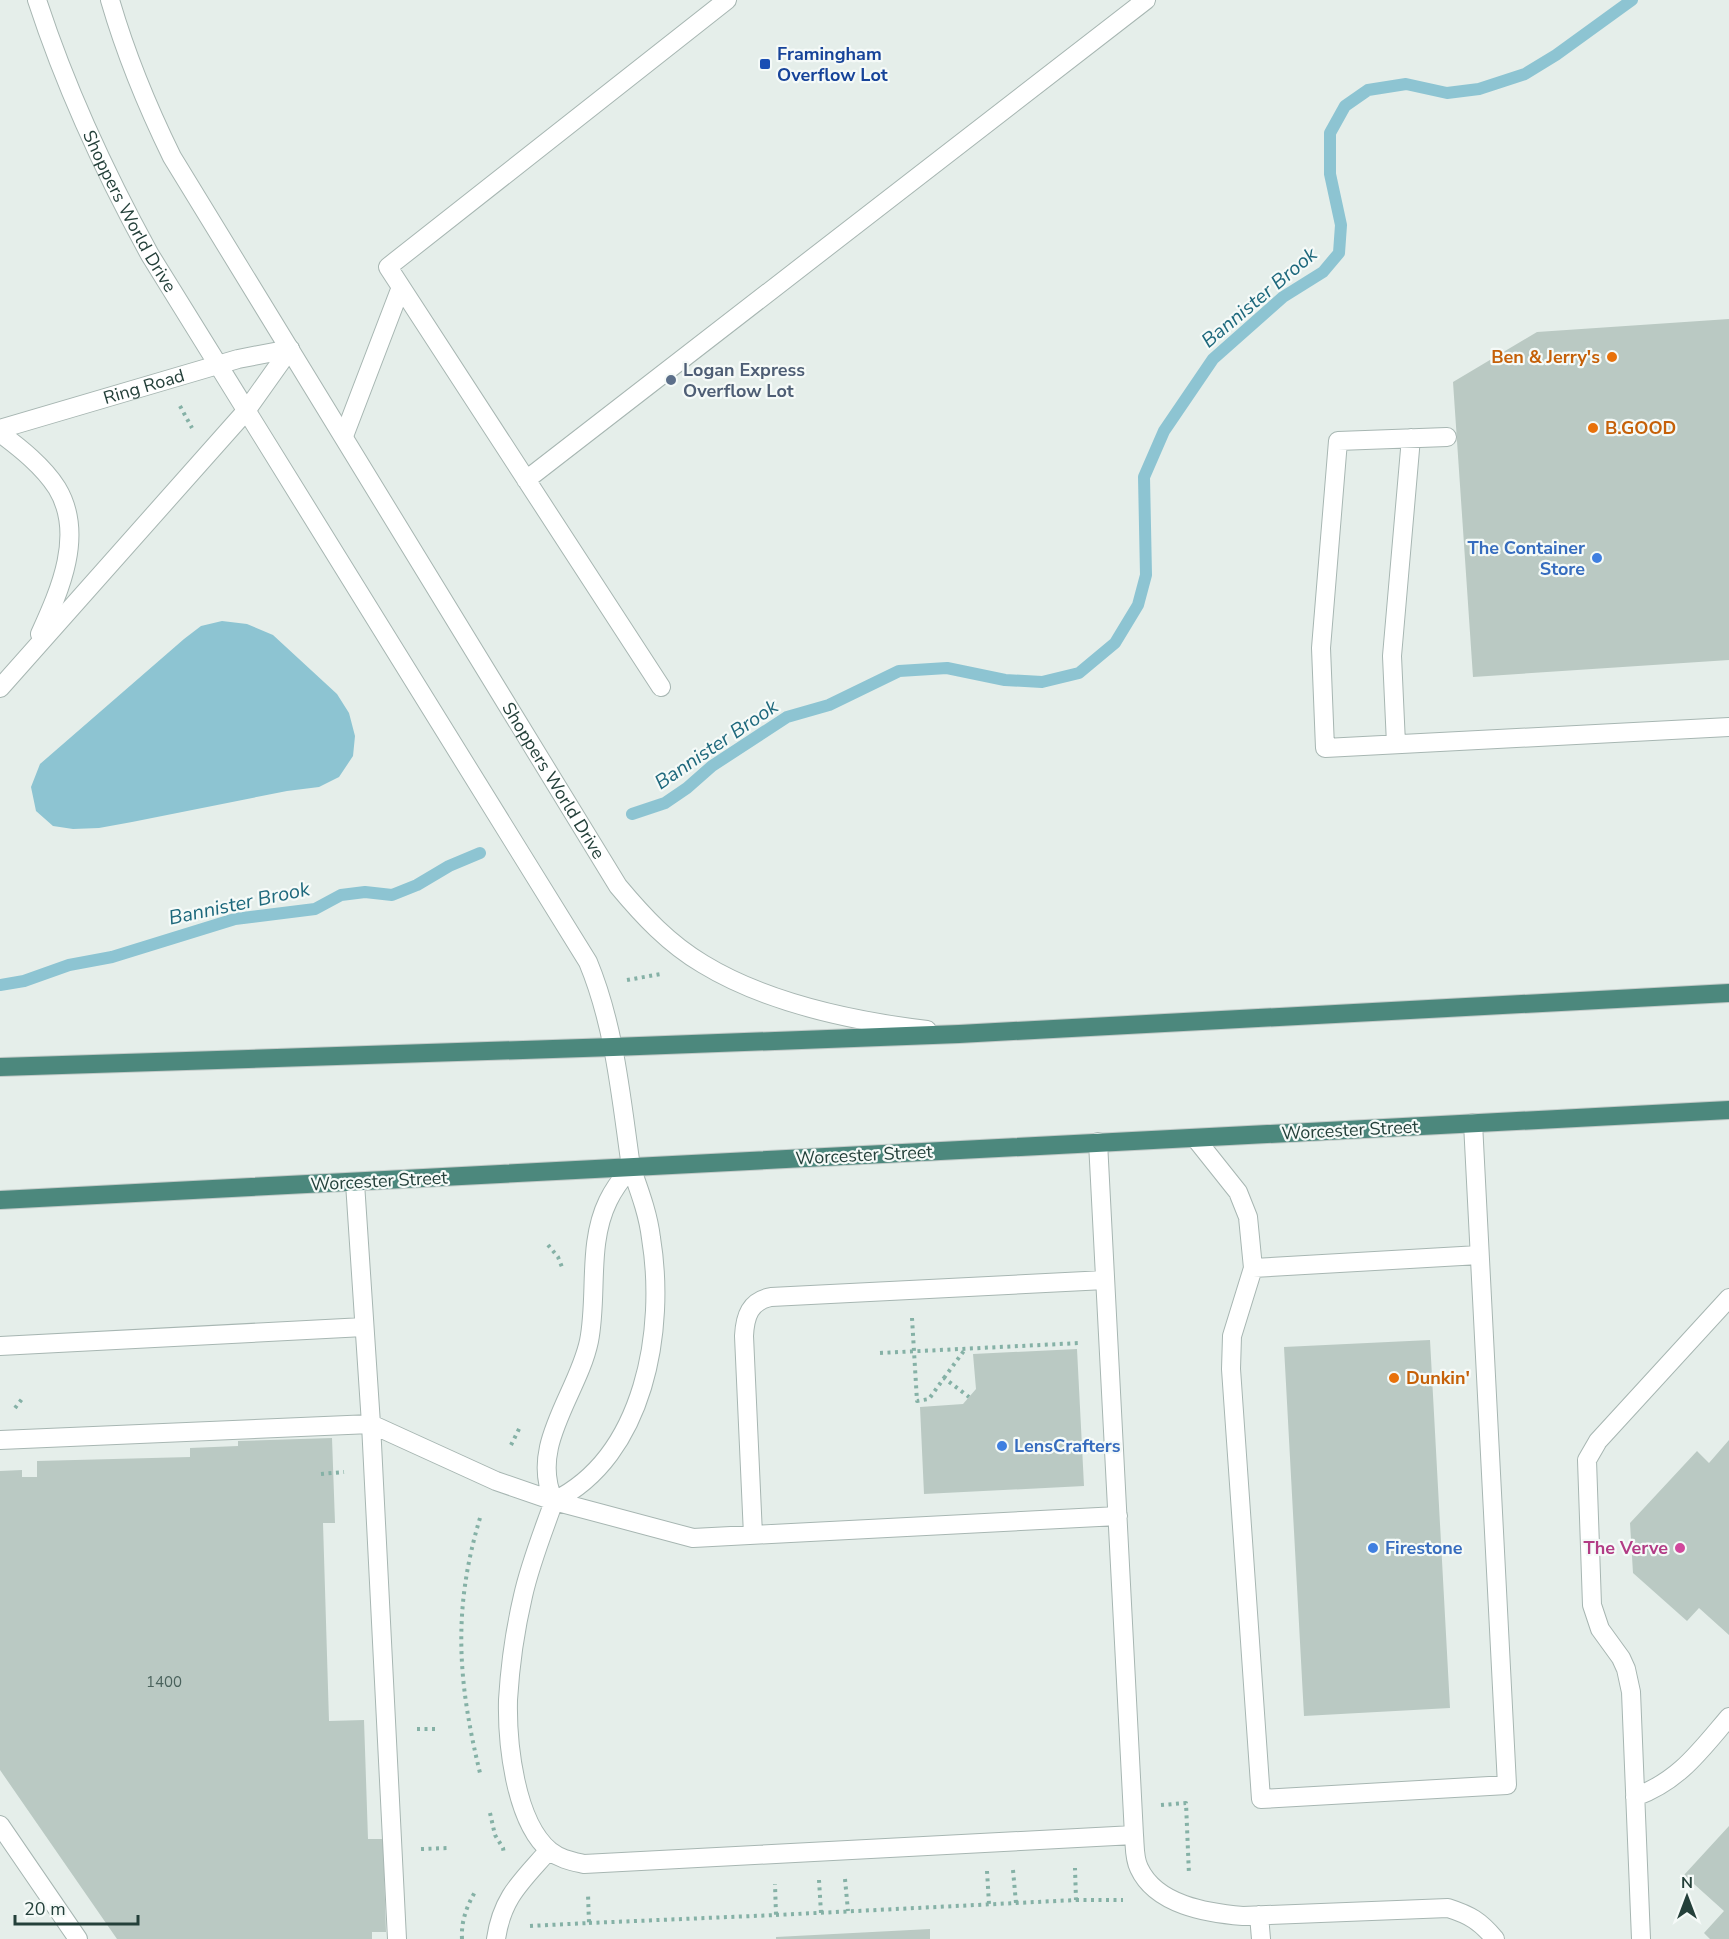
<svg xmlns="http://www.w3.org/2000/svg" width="1729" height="1939" font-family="'Nunito Sans',sans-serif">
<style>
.water{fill:#8dc4d2}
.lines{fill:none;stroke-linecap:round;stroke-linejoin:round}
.stream{stroke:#8dc4d2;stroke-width:12}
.building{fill:#bac9c3}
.service-casing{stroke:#a7b6b2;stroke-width:20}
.minor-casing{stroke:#a7b6b2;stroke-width:20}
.trunk-casing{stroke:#c2cac8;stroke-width:20}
.path{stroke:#85b1a6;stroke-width:4;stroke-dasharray:3 4.5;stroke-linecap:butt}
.service{stroke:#fff;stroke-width:18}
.minor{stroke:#fff;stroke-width:18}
.trunk{stroke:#4c887d;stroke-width:18}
.transit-dot{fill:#1a4fb4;stroke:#f5faf8;stroke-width:2}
.food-dot{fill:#e8710a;stroke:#f5faf8;stroke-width:2}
.service-dot{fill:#5c6f8a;stroke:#f5faf8;stroke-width:2}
.shop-dot{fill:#3f7fe0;stroke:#f5faf8;stroke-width:2}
.hotel-dot{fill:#d1479c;stroke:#f5faf8;stroke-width:2}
.labels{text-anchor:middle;stroke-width:4.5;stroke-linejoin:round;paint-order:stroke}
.number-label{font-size:15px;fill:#4a625c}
.transit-label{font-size:18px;font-weight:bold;fill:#164399;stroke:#f5faf8;text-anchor:start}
.street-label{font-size:18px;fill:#24403a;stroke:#f5faf8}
.food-label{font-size:18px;font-weight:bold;fill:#c56008;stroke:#f5faf8;text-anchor:start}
.service-label{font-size:18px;font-weight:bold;fill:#4e5e75;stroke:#f5faf8;text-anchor:start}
.shop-label{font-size:18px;font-weight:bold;fill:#366cbe;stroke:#f5faf8;text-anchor:start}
.hotel-label{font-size:18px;font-weight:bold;fill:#b23c85;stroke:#f5faf8;text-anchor:end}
.water-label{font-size:20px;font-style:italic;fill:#1d687c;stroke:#f5faf8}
</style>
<rect width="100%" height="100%" fill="#e5eeea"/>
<path class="water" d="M 222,621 L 247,624 L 273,635 L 337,694 L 349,713 L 355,736 L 353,756 L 339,777 L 319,787 L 287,791 L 132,822 L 99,828 L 73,829 L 53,826 L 36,811 L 31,787 L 40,764 L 184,639 L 201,626 Z"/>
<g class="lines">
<path class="stream" d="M 632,814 L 665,803 L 687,788 L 712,766 L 787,717 L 829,705 L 899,671 L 947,668 L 1005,680 L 1042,682 L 1079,673 L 1115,643 L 1138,605 L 1146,575 L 1144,477 L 1164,431 L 1213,359 L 1283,297 L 1323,272 L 1339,253 L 1341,225 L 1330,174 L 1330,133 L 1345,106 L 1368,90 L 1406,84 L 1447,93 L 1479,89 L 1525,74 L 1556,55 L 1632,0
M 0,985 L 24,981 L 69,965 L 112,957 L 235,919 L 315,909 L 341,895 L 365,892 L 392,895 L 417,885 L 449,866 L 480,853"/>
</g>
<path class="building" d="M 1729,319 L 1729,660 L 1473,677 L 1453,382 L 1537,332 Z
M 1430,1340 L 1450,1708 L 1304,1716 L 1284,1347 Z
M 1077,1349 L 1084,1486 L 924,1494 L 920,1407 L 963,1404 L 976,1389 L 973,1354 Z
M 332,1438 L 335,1523 L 323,1523 L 329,1721 L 364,1720 L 368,1839 L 383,1839 L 386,1932 L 372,1932 L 372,1939 L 117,1939 L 0,1770 L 0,1471 L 22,1470 L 22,1477 L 37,1477 L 37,1461 L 190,1457 L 190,1448 L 238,1446 L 238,1441 Z
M 1729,1440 L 1729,1635 L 1699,1608 L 1687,1621 L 1633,1573 L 1630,1523 L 1697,1451 L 1709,1463 Z
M 1729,1826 L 1729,1939 L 1710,1939 L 1704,1933 L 1724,1911 L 1684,1875 Z
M 930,1929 L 930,1939 L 776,1939 L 776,1937 Z"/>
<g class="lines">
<g class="service-casing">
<path id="service" d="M 344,436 L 401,287
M 1447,437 L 1338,441 L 1321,648 L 1325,748 L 1729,727
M 526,480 L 1146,0
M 661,687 L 388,267 L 727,0
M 1396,744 L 1392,656 L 1411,438
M 1195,1138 L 1238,1192 L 1248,1217 L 1253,1268 L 1232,1336 L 1231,1369 L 1261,1799 L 1507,1785 L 1473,1123
M 1098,1142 L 1134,1835 C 1135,1846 1134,1858 1139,1868 C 1156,1905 1207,1913 1243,1916 L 1448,1908 C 1470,1915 1480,1921 1495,1939
M 631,1167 C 622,1178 614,1188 608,1201 C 587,1244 598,1295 589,1341 C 578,1394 528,1446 554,1501 C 543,1532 530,1564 523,1596 C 515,1630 510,1666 508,1700 C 507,1743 515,1822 550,1851 C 560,1859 571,1861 584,1864 L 1134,1835
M 355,1183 L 371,1424 L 397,1939
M 1253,1268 L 1479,1255
M 0,1346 L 364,1327
M 0,1440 L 371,1424 L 496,1481 L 554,1501 L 693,1538 L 1118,1516
M 554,1501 C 645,1456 666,1329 651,1238 C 648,1213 639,1190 631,1167
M 753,1535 L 744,1336 C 745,1316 750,1301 771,1297 L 1105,1280
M 1635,1797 C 1679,1781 1700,1751 1729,1717
M 0,1825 L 78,1939
M 1259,1915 L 1261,1939
M 496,1939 C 502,1897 522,1881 549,1850
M 1641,1939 L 1631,1692 L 1626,1669 L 1621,1658 L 1600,1629 L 1592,1605 L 1587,1460 L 1598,1441 L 1729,1298"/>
</g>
<g class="minor-casing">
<g id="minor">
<path id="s1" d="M 37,0 C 66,89 105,173 150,255 L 588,962 C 615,1027 621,1098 631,1167"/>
<path id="s2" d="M 110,0 C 126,55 147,106 172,157 L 618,886 C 643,916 669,944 703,964 C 767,1003 853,1021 927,1030"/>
<path id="s3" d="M 0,429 L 238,359 L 290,349"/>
<path d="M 0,433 C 20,448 43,466 57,488 C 85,534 60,590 40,634"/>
<path d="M 0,688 L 246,411 L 290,349"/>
</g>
</g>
<g class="trunk-casing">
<path id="trunk" d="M 0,1067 L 613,1047 L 959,1034 L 1729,993
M 0,1200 L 1729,1110"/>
</g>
<path class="path" d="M 180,406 L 192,428
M 627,980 L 661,974
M 548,1245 L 558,1257 L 562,1267
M 912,1318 L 917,1401 L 929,1399 L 944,1378 L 969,1397
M 880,1353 L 1080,1343
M 944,1378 L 966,1348
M 15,1408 L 22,1399
M 511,1445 L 521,1425
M 321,1474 L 344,1472
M 480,1518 C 452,1611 458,1684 481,1777
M 417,1729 L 438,1729
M 1161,1805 L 1186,1803 L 1189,1875
M 490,1813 L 495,1835 L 503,1848 L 504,1854
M 421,1849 L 449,1848
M 1013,1870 L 1016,1903
M 987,1871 L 989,1904
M 845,1879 L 848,1911
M 819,1880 L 821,1913
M 1076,1900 L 1123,1900
M 776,1915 L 1076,1900 L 1075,1868
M 589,1923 L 776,1915 L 775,1884
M 530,1926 L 589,1923 L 588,1894
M 462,1939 C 461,1920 467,1906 476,1890"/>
<use href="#service" class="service"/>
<use href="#minor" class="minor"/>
<use href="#trunk" class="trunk"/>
</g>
<rect class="transit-dot" x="759" y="58" width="12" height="12" rx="3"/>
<g class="food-dot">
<circle cx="1612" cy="357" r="6"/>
<circle cx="1593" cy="428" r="6"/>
<circle cx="1394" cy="1378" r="6"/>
</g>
<circle class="service-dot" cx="671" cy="380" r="6"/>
<g class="shop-dot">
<circle cx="1597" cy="558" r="6"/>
<circle cx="1002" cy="1446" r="6"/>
<circle cx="1373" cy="1548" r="6"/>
</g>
<circle class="hotel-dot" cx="1680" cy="1548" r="6"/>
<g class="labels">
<g class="number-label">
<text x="164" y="1687">1400</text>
</g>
<g class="transit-label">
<text x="777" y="60">Framingham<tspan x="777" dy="21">Overflow Lot</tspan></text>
</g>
<g class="street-label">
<text dy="6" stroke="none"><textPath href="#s1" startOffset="231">Shoppers World Drive</textPath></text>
<text dy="6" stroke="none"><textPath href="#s3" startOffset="150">Ring Road</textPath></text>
<text dy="6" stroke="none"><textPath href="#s2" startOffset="900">Shoppers World Drive</textPath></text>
<text transform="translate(1350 1130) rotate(-3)" y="6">Worcester Street</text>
<text transform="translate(864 1155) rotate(-3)" y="6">Worcester Street</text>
<text transform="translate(379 1181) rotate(-3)" y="6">Worcester Street</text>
</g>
<g class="food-label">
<text x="1600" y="363" text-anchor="end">Ben &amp; Jerry's</text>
<text x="1605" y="434">B.GOOD</text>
<text x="1406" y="1384">Dunkin'</text>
</g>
<g class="service-label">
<text x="683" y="376">Logan Express<tspan x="683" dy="21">Overflow Lot</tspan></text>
</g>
<g class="shop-label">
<text x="1585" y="554" text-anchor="end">The Container<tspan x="1585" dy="21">Store</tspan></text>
<text x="1014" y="1452">LensCrafters</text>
<text x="1385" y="1554">Firestone</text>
</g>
<g class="hotel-label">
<text x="1668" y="1554">The Verve</text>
</g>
<g class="water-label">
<text transform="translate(1259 297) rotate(-40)" y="7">Bannister Brook</text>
<text transform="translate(716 744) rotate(-34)" y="7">Bannister Brook</text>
<text transform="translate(239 903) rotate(-12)" y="7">Bannister Brook</text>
</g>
</g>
<g transform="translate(1687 1897)" stroke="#f5faf8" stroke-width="4.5" paint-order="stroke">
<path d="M0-4.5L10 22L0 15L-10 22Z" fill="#24403a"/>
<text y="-9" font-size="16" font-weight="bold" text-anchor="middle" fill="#24403a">N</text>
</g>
<path d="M15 1915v9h123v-9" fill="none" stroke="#24403a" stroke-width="3"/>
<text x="24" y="1915" font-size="18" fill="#24403a" stroke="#f5faf8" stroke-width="4.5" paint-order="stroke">20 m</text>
</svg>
